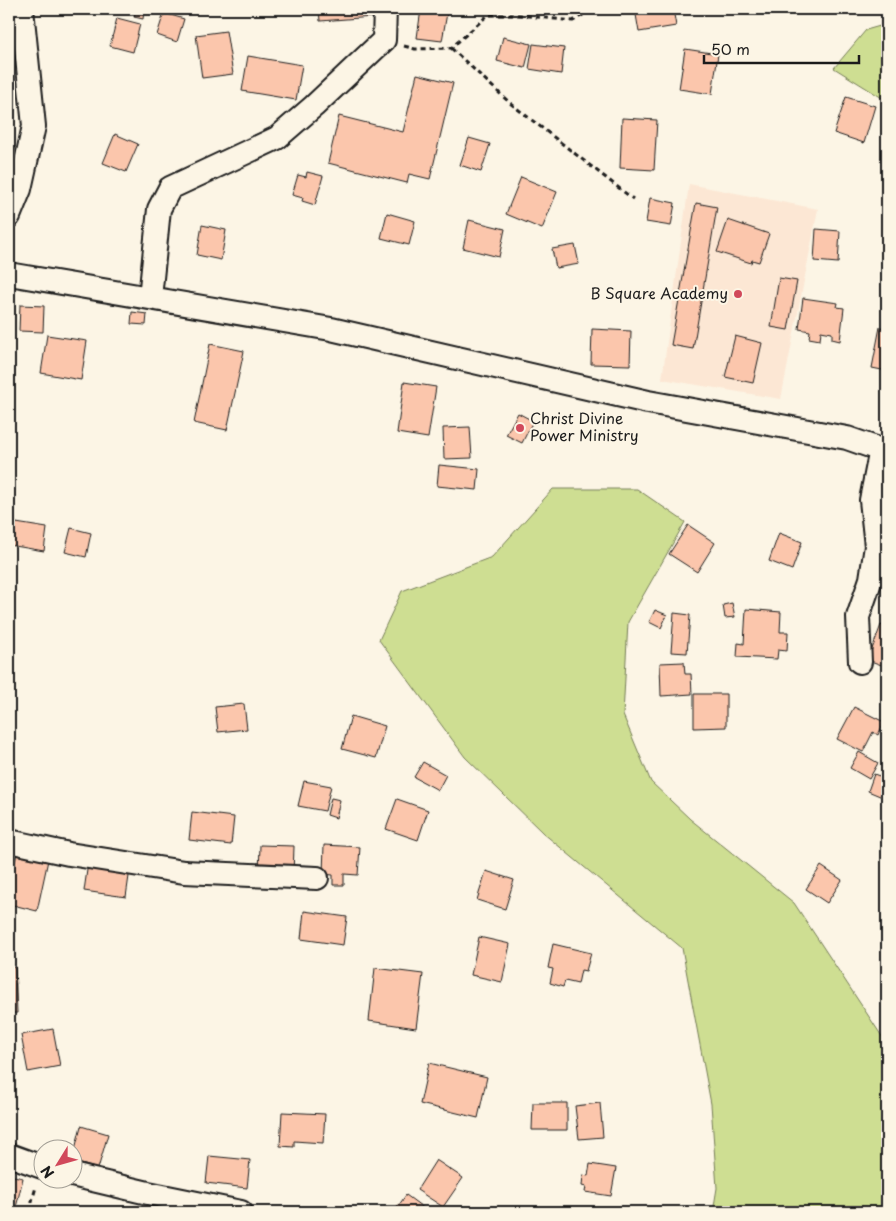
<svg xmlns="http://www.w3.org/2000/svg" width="896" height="1221" font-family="'Playpen Sans',sans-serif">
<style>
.built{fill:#fce7d4}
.green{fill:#cede92;stroke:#757d57}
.building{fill:#fbc6ac;stroke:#1c1c1c}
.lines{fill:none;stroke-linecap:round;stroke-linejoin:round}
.street-casing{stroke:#1c1c1c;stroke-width:26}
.path{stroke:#1c1c1c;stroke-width:3;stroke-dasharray:5 4;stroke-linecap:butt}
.street{stroke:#fcf5e5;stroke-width:22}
.poi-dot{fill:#d1495b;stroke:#fcf5e5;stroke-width:2}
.labels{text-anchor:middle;stroke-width:4;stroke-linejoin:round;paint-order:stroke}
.poi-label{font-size:15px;fill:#1c1c1c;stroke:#fcf5e5;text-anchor:end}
</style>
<rect width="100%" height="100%" fill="#fcf5e5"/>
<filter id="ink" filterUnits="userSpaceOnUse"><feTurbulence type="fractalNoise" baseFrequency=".02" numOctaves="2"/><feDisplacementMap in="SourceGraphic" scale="10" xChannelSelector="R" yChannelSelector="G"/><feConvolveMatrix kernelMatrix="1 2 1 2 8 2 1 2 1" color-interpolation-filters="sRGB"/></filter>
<g filter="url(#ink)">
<path class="built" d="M 689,184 L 818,209 L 781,399 L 662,379 Z"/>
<path class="green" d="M 887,24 L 887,101 L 834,68 L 866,30 Z
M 553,489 L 637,489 L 685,522 L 628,622 L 623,715 L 651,782 L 690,819 L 794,903 L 887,1044 L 887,1212 L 713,1212 L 717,1188 L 711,1104 L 682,948 L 543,833 L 465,757 L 379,640 L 402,591 L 492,557 Z"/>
<path class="building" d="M 136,9 L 156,9 L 155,13 L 144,11 L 143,19 L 134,17 Z
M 319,9 L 372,9 L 373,17 L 320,21 Z
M 421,9 L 447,13 L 442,41 L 417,38 Z
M 540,9 L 572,9 L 572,12 L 540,10 Z
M 635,9 L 673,9 L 676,26 L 639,32 Z
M 875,9 L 887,9 L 887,13 L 875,13 Z
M 164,13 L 184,19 L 177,42 L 157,35 Z
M 117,18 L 140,24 L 133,52 L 110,46 Z
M 226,31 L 233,74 L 202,78 L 196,35 Z
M 503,37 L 531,44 L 525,68 L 497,61 Z
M 533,44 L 564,48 L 561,74 L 529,69 Z
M 685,49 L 718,54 L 712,94 L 679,89 Z
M 248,56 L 302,65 L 296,100 L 242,91 Z
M 417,74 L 453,83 L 430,179 L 409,174 L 407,183 L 328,163 L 339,116 L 403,132 Z
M 846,97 L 875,106 L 864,143 L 834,133 Z
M 622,118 L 657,120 L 654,170 L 620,168 Z
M 115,134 L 138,144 L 126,172 L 103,163 Z
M 469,138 L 490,144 L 481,172 L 460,165 Z
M 307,172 L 323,176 L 315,205 L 302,201 L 303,198 L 292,195 L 298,175 L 306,177 Z
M 521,177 L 557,192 L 542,229 L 506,214 Z
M 650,198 L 675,203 L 671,226 L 646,222 Z
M 696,203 L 717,207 L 693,349 L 671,345 Z
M 387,213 L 415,221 L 409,245 L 381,238 Z
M 469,220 L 505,229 L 499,257 L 463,248 Z
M 728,220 L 769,234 L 759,262 L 752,260 L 751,263 L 717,252 Z
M 202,225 L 226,230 L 221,260 L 197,255 Z
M 816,229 L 840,231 L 838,263 L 814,261 Z
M 575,245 L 579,264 L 556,268 L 552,249 Z
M 779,278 L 797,281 L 788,330 L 771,327 Z
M 803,298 L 838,303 L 837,307 L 844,308 L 840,341 L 832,339 L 832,333 L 821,331 L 820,340 L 809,338 L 810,331 L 799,329 Z
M 20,305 L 44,306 L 43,332 L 19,331 Z
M 132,312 L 147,314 L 146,325 L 131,324 Z
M 880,327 L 887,328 L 887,371 L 872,368 Z
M 592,329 L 631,331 L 630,365 L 591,364 Z
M 47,335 L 87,341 L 81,380 L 41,373 Z
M 735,336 L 762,343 L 753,383 L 725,377 Z
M 210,344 L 244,351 L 227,430 L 194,423 Z
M 404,382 L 436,387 L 428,438 L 397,433 Z
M 518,413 L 533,421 L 522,443 L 506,435 Z
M 470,427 L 472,458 L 444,459 L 443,428 Z
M 439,465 L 479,469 L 477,490 L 437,486 Z
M 10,522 L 47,528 L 44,551 L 9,545 Z
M 688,525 L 715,543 L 697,572 L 669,554 Z
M 71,528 L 91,533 L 86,557 L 65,552 Z
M 779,533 L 802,542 L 792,570 L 769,561 Z
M 732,603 L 735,617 L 725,618 L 723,605 Z
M 746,609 L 781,612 L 780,632 L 788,632 L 787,651 L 778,650 L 777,659 L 737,657 L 738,643 L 744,644 Z
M 655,610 L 667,615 L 661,628 L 649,622 Z
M 674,613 L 690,615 L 687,653 L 671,652 Z
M 881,625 L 887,627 L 887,667 L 868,660 Z
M 684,662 L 685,674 L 691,674 L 692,694 L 661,696 L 660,663 Z
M 887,686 L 887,698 L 883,696 Z
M 694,694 L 726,694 L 726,727 L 694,728 Z
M 244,704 L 247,729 L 218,732 L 215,707 Z
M 854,707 L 884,722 L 878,735 L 873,732 L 863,752 L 837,739 Z
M 351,716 L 385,726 L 376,758 L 342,749 Z
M 859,752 L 878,763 L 869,779 L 850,768 Z
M 423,762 L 446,775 L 438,790 L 414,777 Z
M 874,774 L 887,779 L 887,799 L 868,791 Z
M 304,781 L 331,786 L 325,811 L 298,806 Z
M 331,798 L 340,800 L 336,818 L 327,815 Z
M 397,799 L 428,810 L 418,840 L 386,829 Z
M 192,812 L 234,817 L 231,845 L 189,840 Z
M 260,845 L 294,846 L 293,875 L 259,874 Z
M 324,845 L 360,847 L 358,875 L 344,874 L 344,885 L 333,885 L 333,875 L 323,874 Z
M 17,853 L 48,860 L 37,911 L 9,904 L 9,891 Z
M 88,863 L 130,869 L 126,897 L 84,891 Z
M 821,866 L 842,880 L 827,903 L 806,889 Z
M 486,871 L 514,880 L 505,909 L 477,900 Z
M 304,911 L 347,917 L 343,945 L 301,939 Z
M 479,937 L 510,944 L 502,982 L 471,975 Z
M 553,944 L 591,953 L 586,971 L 581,970 L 578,984 L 565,981 L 563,987 L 550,983 L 553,969 L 548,968 Z
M 9,967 L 15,967 L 17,1013 L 9,1013 Z
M 375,968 L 423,974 L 416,1028 L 369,1021 Z
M 53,1029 L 60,1066 L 28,1072 L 21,1035 Z
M 429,1063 L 487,1077 L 478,1118 L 420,1104 Z
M 533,1103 L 567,1103 L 567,1130 L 532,1130 Z
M 600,1103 L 603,1137 L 579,1139 L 575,1106 Z
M 282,1112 L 325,1114 L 323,1143 L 294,1141 L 294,1147 L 280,1146 Z
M 81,1126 L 108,1134 L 98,1169 L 72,1161 Z
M 209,1156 L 250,1160 L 247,1188 L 206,1183 Z
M 436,1160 L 463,1178 L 443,1207 L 417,1190 Z
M 590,1164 L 616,1168 L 611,1196 L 585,1192 L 586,1187 L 582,1186 L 583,1175 L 588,1176 Z
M 9,1175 L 23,1178 L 15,1212 L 9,1212 Z
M 406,1195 L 429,1212 L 394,1212 Z"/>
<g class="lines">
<g class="street-casing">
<path id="street" d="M 9,216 L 20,189 L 34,126 L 22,9
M 9,274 L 331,329 L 648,402 L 847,438 L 887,452
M 150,298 L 159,209 L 170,188 L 277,138 L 314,106 L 384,40 L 385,9
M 860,662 L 858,617 L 871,579 L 876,546 L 871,500 L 881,449
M 9,841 L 69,854 L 184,872 L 317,878
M 9,1155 L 42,1167
M 72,1175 L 148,1193 L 241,1212"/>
</g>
<path class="path" d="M 404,46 L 415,49 L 451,48 L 488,15 L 519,15 L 573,21 L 593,9
M 451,48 L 510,103 L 633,199
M 32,1212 L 32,1201 L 36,1187"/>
<use href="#street" class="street"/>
</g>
</g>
<g class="poi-dot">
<circle cx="738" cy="294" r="5"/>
<circle cx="520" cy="428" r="5"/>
</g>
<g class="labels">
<g class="poi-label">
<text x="728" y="299">B Square Academy</text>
<text x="530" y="424" text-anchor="start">Christ Divine<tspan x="530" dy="17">Power Ministry</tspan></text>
</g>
</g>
<rect width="896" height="1221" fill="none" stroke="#fcf5e5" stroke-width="30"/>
<rect x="15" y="15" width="866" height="1191" fill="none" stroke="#1c1c1c" stroke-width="2" filter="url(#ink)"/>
<g transform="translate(58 1164) rotate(233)"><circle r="24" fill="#fcf5e5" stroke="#a29e95"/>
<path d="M0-4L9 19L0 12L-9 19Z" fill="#d1495b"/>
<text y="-8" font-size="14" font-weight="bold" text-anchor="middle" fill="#1c1c1c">N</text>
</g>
<path d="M704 55v8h155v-8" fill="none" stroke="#1c1c1c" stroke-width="2.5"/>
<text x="711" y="55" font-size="15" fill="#1c1c1c" stroke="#fcf5e5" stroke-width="4" paint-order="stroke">50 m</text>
</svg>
